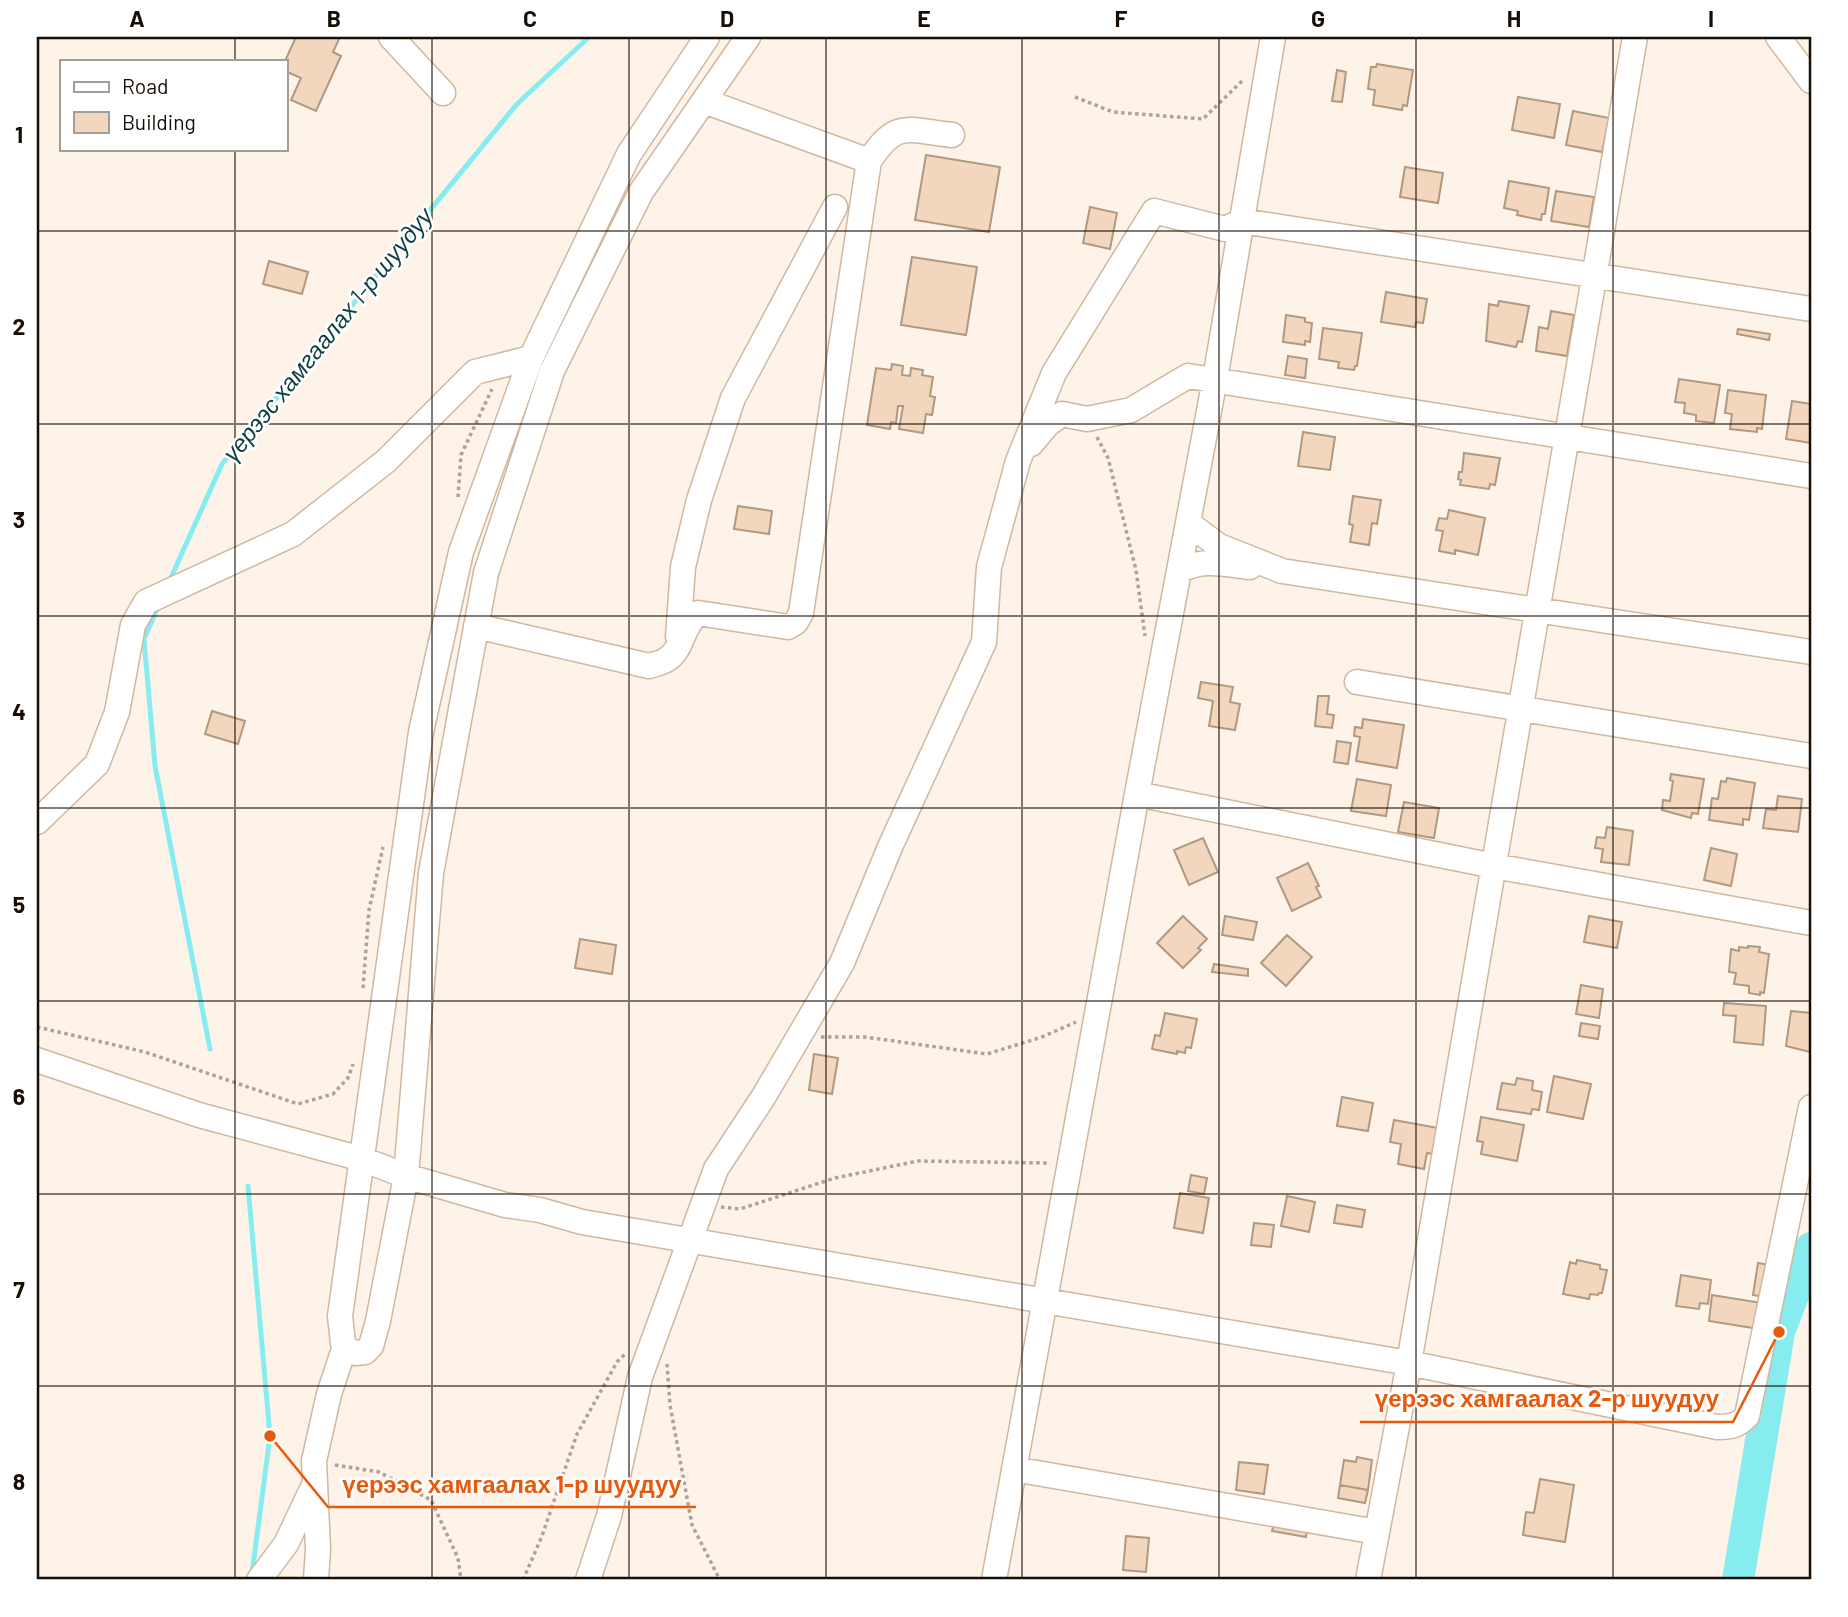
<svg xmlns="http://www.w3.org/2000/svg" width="1848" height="1617" font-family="Barlow,sans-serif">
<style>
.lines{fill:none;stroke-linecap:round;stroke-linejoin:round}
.stream{stroke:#87ecf0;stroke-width:5}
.river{stroke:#87ecf0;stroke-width:32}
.building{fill:#f2d7be;stroke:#b19880;stroke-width:2}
.minor-casing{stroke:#d1b79f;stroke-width:27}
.path{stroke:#ada299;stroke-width:3.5;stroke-dasharray:3.5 3.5;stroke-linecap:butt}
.minor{stroke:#fff;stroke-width:24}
.grid{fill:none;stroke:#170e06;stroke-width:2;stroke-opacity:0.55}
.labels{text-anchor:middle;stroke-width:5;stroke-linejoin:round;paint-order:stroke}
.water-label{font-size:24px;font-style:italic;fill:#0f3f41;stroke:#fff}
.leader{fill:none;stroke:#e8590c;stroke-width:2.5}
.callout-dot{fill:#e8590c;stroke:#fff;stroke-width:2.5}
.callout-label{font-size:24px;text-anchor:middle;font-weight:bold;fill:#e8590c;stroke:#fff;stroke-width:5;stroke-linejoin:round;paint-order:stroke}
.neatline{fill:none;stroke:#170e06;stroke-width:2.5}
.grid-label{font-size:23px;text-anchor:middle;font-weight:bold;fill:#170e06}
</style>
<rect width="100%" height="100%" fill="#fef3e9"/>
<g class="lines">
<path class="stream" d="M 169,582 L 222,464 L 517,104 L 589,37
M 158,607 L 144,639 L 155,766 L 210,1049
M 248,1186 L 270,1436 L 252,1573"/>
<path class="river" d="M 1738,1580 L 1779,1332 L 1811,1248"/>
</g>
<path class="building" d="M 296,37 L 340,37 L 333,52 L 341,56 L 316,111 L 291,100 L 301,78 L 285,71 L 285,61 Z
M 1377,64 L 1413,70 L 1407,106 L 1403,105 L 1402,110 L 1373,105 L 1375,90 L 1368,89 L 1371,67 L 1376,67 Z
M 1337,70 L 1346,72 L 1342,102 L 1332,101 Z
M 1518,97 L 1560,104 L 1554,138 L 1512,130 Z
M 1573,111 L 1609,118 L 1602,152 L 1566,145 Z
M 926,155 L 1000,167 L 989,232 L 915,220 Z
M 1405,167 L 1443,173 L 1438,203 L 1400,197 Z
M 1509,181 L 1549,188 L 1545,214 L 1542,214 L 1541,220 L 1517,215 L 1518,211 L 1504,208 Z
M 1556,191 L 1594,197 L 1589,227 L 1551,221 Z
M 1090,207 L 1117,213 L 1110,249 L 1083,243 Z
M 912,257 L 977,267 L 966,335 L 901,325 Z
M 269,261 L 308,272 L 302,294 L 263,284 Z
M 1386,292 L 1427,299 L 1423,323 L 1416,322 L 1415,327 L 1381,322 Z
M 1499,301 L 1529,306 L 1522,342 L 1518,341 L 1516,347 L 1486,341 L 1489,304 L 1498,306 Z
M 1551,311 L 1574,315 L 1567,356 L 1536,351 L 1539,327 L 1548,329 Z
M 1286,315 L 1305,318 L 1305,322 L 1312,323 L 1310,342 L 1305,341 L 1305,345 L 1283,342 Z
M 1323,328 L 1362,333 L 1357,366 L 1355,366 L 1354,370 L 1338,368 L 1339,362 L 1319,359 Z
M 1738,329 L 1770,334 L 1769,340 L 1737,334 Z
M 1288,356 L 1307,359 L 1305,378 L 1285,375 Z
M 892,364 L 903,366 L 902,375 L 910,376 L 911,368 L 923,370 L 922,375 L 933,377 L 930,396 L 935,397 L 932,415 L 926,414 L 923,433 L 899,429 L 903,406 L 898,406 L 896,423 L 891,422 L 890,429 L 867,425 L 876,368 L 891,370 Z
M 1679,379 L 1720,385 L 1714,423 L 1696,421 L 1696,415 L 1684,413 L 1685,403 L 1675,402 Z
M 1728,390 L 1766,395 L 1762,429 L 1757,428 L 1757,432 L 1730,429 L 1732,414 L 1725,413 Z
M 1792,401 L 1811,404 L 1811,443 L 1786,439 Z
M 1303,432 L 1335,437 L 1330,470 L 1298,466 Z
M 1464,453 L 1500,458 L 1495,485 L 1490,484 L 1489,489 L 1460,485 L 1461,480 L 1458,479 L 1459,472 L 1462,472 Z
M 1353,496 L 1381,500 L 1377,524 L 1372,523 L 1369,545 L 1350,542 L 1353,525 L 1349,524 Z
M 738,506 L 772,511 L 769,534 L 734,529 Z
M 1449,510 L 1485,518 L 1478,555 L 1455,550 L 1455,554 L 1439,551 L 1443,531 L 1436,530 L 1439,518 L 1447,519 Z
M 1201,682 L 1233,687 L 1230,702 L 1240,704 L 1235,730 L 1209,726 L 1213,701 L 1198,698 Z
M 1318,696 L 1329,696 L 1327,714 L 1334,715 L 1332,728 L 1315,726 Z
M 212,711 L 245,721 L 238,744 L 205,734 Z
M 1363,719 L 1404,725 L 1397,768 L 1356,761 L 1360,737 L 1354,736 L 1355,727 L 1362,728 Z
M 1337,741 L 1351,743 L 1348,764 L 1334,762 Z
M 1671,774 L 1704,779 L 1698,814 L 1692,813 L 1691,818 L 1662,810 L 1663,800 L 1670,801 L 1673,781 L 1670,780 Z
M 1727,778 L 1755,783 L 1749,820 L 1743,819 L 1743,825 L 1709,820 L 1712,798 L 1718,799 L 1721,781 L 1726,782 Z
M 1357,779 L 1391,785 L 1386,816 L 1351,811 Z
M 1778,796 L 1802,799 L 1798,832 L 1763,828 L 1766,809 L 1776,810 Z
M 1404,802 L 1439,808 L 1434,838 L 1398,832 Z
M 1607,827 L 1633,831 L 1629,865 L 1601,862 L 1603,849 L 1595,848 L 1597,837 L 1605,838 Z
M 1203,838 L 1218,872 L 1189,885 L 1174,850 Z
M 1711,848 L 1737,854 L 1731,886 L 1704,880 Z
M 1308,863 L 1319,886 L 1316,887 L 1321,897 L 1292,911 L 1277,878 Z
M 1183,916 L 1207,939 L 1198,948 L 1201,950 L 1183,968 L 1157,943 Z
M 1225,916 L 1257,922 L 1253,940 L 1222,935 Z
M 1589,916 L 1622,922 L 1617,948 L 1584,942 Z
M 1287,935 L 1312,957 L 1286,986 L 1261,963 Z
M 580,939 L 616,945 L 612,974 L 575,968 Z
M 1748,946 L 1760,947 L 1759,952 L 1769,954 L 1764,993 L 1760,992 L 1760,995 L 1749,993 L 1749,986 L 1734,984 L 1736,973 L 1729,972 L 1731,949 L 1739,951 L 1739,947 L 1748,948 Z
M 1214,964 L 1248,969 L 1248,976 L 1212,972 Z
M 1581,985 L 1603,989 L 1599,1018 L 1576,1014 Z
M 1724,1003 L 1766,1006 L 1763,1045 L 1734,1042 L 1736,1016 L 1723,1015 Z
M 1791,1011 L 1811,1013 L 1810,1052 L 1786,1046 Z
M 1165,1013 L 1197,1019 L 1191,1048 L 1186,1047 L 1185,1053 L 1177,1051 L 1177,1054 L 1152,1049 L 1155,1035 L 1160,1036 Z
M 1581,1023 L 1600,1026 L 1598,1039 L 1579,1036 Z
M 814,1054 L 838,1058 L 832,1094 L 809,1090 Z
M 1554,1076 L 1591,1084 L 1583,1119 L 1547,1112 Z
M 1517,1078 L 1533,1081 L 1532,1090 L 1542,1092 L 1539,1110 L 1532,1109 L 1531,1114 L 1497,1109 L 1502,1083 L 1515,1085 Z
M 1342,1097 L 1373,1103 L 1368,1131 L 1337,1126 Z
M 1481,1117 L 1524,1125 L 1517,1161 L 1481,1154 L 1483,1142 L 1477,1141 Z
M 1394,1120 L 1438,1128 L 1433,1154 L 1427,1153 L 1424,1169 L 1398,1164 L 1401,1144 L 1390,1142 Z
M 1191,1175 L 1207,1178 L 1204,1194 L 1188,1191 Z
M 1180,1193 L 1209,1198 L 1203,1233 L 1174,1228 Z
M 1287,1196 L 1315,1202 L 1309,1232 L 1281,1226 Z
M 1337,1205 L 1365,1210 L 1362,1227 L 1334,1223 Z
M 1254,1223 L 1274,1225 L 1271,1247 L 1251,1245 Z
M 1577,1260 L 1600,1265 L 1600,1269 L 1607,1270 L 1602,1293 L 1599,1293 L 1598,1295 L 1590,1294 L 1589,1299 L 1563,1294 L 1570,1262 L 1576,1264 Z
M 1758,1263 L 1770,1265 L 1765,1297 L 1753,1295 Z
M 1681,1275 L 1711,1280 L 1708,1304 L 1700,1303 L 1699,1309 L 1676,1306 Z
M 1712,1295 L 1762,1303 L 1759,1329 L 1709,1321 Z
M 1357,1457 L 1372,1460 L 1368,1490 L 1340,1485 L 1344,1460 L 1356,1462 Z
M 1239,1462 L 1268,1465 L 1264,1494 L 1236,1490 Z
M 1540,1479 L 1574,1485 L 1565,1542 L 1523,1535 L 1526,1512 L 1534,1513 Z
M 1340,1485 L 1368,1490 L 1365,1503 L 1338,1498 Z
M 1274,1523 L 1307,1528 L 1306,1537 L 1272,1531 Z
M 1126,1536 L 1149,1538 L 1146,1572 L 1123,1570 Z"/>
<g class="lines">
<g class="minor-casing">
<path id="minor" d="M 391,37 L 443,93
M 707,37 L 629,154 L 531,358 L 461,552 L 421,732 L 340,1316 L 343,1343 L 348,1350 L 356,1353 L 365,1352 L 371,1346 L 378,1321 L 406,1176 L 431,873 L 486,573 L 552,371 L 641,192 L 748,37
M 1778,37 L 1811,81
M 869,161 C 897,119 906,130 952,135
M 1031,444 L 1048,424 L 1062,414 L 1087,419 L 1131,410 L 1188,376 L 1811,476
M 1188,523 L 1219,546 L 1282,571 L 1811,652
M 1179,571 C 1203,558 1223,564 1250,567
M 476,626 L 649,666 C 654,664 662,663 666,660 C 684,649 681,627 698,613 L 788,627 L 796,622 L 801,613 L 869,161 L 704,101
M 678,637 L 683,567 L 699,500 L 733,398 L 835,207
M 1357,682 L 1811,756
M 1137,794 L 1494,866 L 1811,923
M 37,822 L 97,764 L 117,712 L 133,625 L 146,602 L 293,534 L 386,461 L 475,372 L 531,358
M 37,1060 L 199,1115 L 362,1159 L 406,1176 L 505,1205 L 540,1210 L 582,1222 L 1409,1363 L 1717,1427 C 1731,1427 1737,1426 1747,1416 L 1811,1107
M 1014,1469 L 1377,1532
M 259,1580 L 286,1544 L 313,1487
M 316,1580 L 318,1549 L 314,1461 L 329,1394 L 345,1346
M 588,1580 L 609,1516 L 640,1377 L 716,1169 L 764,1096 L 842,963 L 890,847 L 984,642 L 989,567 L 1018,461 L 1054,373 L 1154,211 L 1225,229 L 1242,221 L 1811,309
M 994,1580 L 1137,794 L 1215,379 L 1273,37
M 1368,1580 L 1409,1363 L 1635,37"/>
</g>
<path class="path" d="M 1075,97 L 1113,112 L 1203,119 L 1244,79
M 1097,437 L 1108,458 L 1136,570 L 1145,636
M 458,497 L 461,455 L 492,389
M 363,988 L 369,910 L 383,847
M 37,1027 L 145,1052 L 298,1104 L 333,1094 L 348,1078 L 353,1064
M 821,1037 L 865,1037 L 987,1054 L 1042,1037 L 1076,1022
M 721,1207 L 740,1209 L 835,1178 L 918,1161 L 1050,1163
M 667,1364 L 670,1405 L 692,1525 L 720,1580
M 335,1465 L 379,1472 L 431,1500 L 458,1558 L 461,1580
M 523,1580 L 542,1536 L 577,1434 L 617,1362 L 625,1354"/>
<use href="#minor" class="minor"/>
</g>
<path class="grid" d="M 235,37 L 235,61M 432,37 L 432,1580M 629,37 L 629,1580M 826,37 L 826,1580M 1022,37 L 1022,1580M 1219,37 L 1219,1580M 1416,37 L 1416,1580M 1613,37 L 1613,1580M 235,149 L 235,1580M 37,231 L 1811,231M 37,424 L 1811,424M 37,616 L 1811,616M 37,808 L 1811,808M 37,1001 L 1811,1001M 37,1194 L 1811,1194M 37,1386 L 1811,1386"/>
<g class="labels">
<g class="water-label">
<text transform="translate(328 335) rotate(-51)" y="8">үерээс хамгаалах 1-р шуудуу</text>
</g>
</g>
<path class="leader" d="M1779 1332L1733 1422H1360M270 1436L328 1507H696"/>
<g class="callout-dot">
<circle cx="1779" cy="1332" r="7"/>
<circle cx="270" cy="1436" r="7"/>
</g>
<g class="callout-label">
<text x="1547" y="1407">үерээс хамгаалах 2-р шуудуу</text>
<text x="512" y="1493">үерээс хамгаалах 1-р шуудуу</text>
</g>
<rect width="1848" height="1617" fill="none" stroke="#ffffff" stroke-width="77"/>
<rect x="60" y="60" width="228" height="91" fill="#ffffff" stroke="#a29f9b" stroke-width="2"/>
<rect x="74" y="82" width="35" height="10" fill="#ffffff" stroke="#a29f9b" stroke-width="2"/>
<text x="122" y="94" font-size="21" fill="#170e06">Road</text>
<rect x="74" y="112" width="35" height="21" fill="#f2d7be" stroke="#a29f9b" stroke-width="2"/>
<text x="122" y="130" font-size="21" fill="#170e06">Building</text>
<rect x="38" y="38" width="1772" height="1540" class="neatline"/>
<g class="grid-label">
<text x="137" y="27">A</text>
<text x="334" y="27">B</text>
<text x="530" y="27">C</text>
<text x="727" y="27">D</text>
<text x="924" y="27">E</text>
<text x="1121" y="27">F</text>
<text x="1318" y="27">G</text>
<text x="1514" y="27">H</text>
<text x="1711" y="27">I</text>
<text x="19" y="143">1</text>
<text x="19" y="335">2</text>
<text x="19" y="528">3</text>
<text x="19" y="720">4</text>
<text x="19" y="913">5</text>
<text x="19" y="1105">6</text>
<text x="19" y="1298">7</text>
<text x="19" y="1490">8</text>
</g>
</svg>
